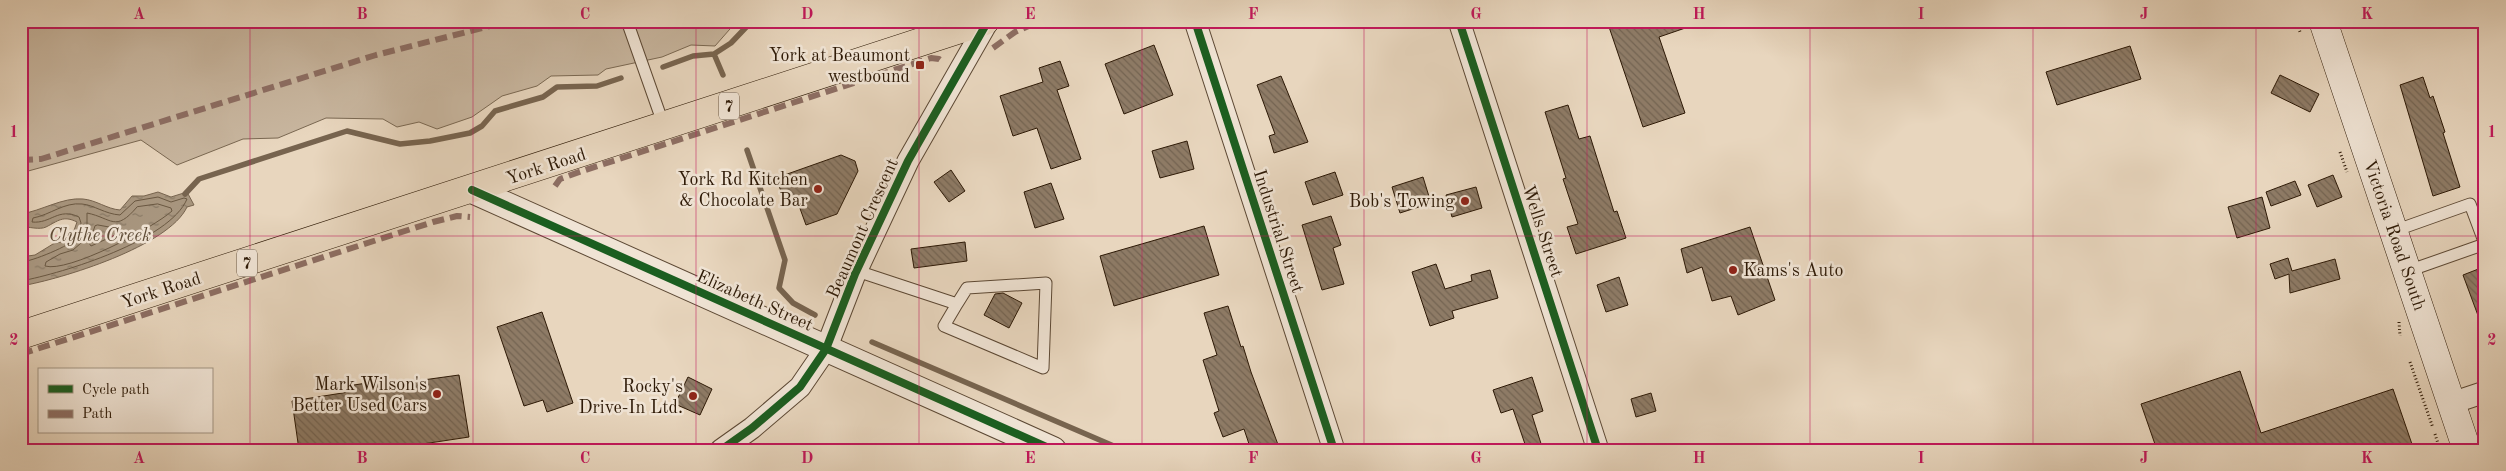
<svg xmlns="http://www.w3.org/2000/svg" width="2506" height="471" font-family="'Old Standard TT',serif">
<style>
.green{fill:#c8b69f;stroke:#7a6852}
.water{fill:url(#water-ripples);stroke:#77644f}
.lines{fill:none;stroke-linecap:round;stroke-linejoin:round}
.shore{stroke:#6a5842;stroke-width:1}
.stream{stroke:#77644f;stroke-width:5.5}
.building{fill:url(#building-back-hatch);stroke:#2d1906}
.service-casing{stroke:#5c4834;stroke-width:13}
.minor-casing{stroke:#5c4834;stroke-width:23}
.tertiary-casing{stroke:#5c4834;stroke-width:28}
.secondary-casing{stroke:#2d1906;stroke-width:29}
.primary-casing{stroke:#2d1906;stroke-width:29}
.path{stroke:#2d1906;stroke-width:3;stroke-dasharray:1 2.5;stroke-linecap:butt}
.service{stroke:#f0e4d5;stroke-width:11}
.minor{stroke:#f0e4d5;stroke-width:21}
.tertiary{stroke:#f0e4d5;stroke-width:26}
.secondary{stroke:#f0e4d5;stroke-width:28}
.primary{stroke:#e8d6be;stroke-width:28}
.quiet{stroke:#8d6e63;stroke-width:6;stroke-dasharray:12 6;stroke-linecap:butt}
.cycleway-casing{stroke:#f0e4d5;stroke-width:11}
.cycleway{stroke:#1b5e20;stroke-width:8}
.grid{fill:none;stroke:#c2185b;stroke-width:1;stroke-opacity:0.55}
.poi-dot{fill:#8f2418;stroke:#f0e4d5;stroke-width:2}
.labels{text-anchor:middle;stroke-width:5;stroke-linejoin:round;paint-order:stroke}
.shield{fill:#f0e4d5;stroke:#685644;stroke-width:1}
.shield-label{font-size:16px;font-weight:bold;fill:#2d1906}
.poi-label{font-size:18px;fill:#2d1906;stroke:#f0e4d5;text-anchor:end}
.street-label{font-size:18px;fill:#2d1906;stroke:#f0e4d5}
.water-label{font-size:19px;font-style:italic;fill:#5e4b36;stroke:#f0e4d5}
.neatline{fill:none;stroke:#c2185b;stroke-width:2}
.grid-label{font-size:16px;text-anchor:middle;font-weight:bold;fill:#c2185b}
</style>
<defs>
<pattern id="water-ripples" width="26" height="14" patternUnits="userSpaceOnUse" patternTransform="scale(1.25)"><rect width="26" height="14" fill="#a8967f"/><path d="M2 4q2-2 4 0t4 0M15 11q2-2 4 0t4 0" fill="none" stroke="#897a66"/></pattern>
<pattern id="building-back-hatch" width="6" height="6" patternUnits="userSpaceOnUse" patternTransform="scale(1.25)"><rect width="6" height="6" fill="#8e7b66"/><path d="M-1 5l2 2M0 0l6 6M5-1l2 2" fill="none" stroke="#746452"/></pattern>
</defs>
<rect width="100%" height="100%" fill="#e8d6be"/>
<filter id="stains"><feTurbulence type="fractalNoise" baseFrequency=".004" numOctaves="4"/><feColorMatrix values="0 0 0 0 .2 0 0 0 0 .09 0 0 0 0 .02 0 0 0 .5 -.17"/></filter>
<radialGradient id="worn" r=".72"><stop offset=".6" stop-color="#630" stop-opacity="0"/><stop offset="1" stop-color="#630" stop-opacity=".3"/></radialGradient>
<path class="green" d="M 21,21 L 737,21 L 715,46 L 691,45 L 662,57 L 606,69 L 598,75 L 551,76 L 537,86 L 502,96 L 472,117 L 437,129 L 419,122 L 397,127 L 383,119 L 326,118 L 278,138 L 243,139 L 177,165 L 141,140 L 21,173 Z"/>
<path class="water" d="M 158,192 L 171,197 L 187,192 L 194,205 L 187,207 C 169,246 62,279 21,286 L 21,257 L 35,255 L 53,244 L 68,240 L 72,236 L 77,222 C 63,215 58,221 46,227 C 40,230 28,227 21,226 L 21,214 C 41,211 63,197 83,199 C 96,200 107,209 120,210 L 132,196 L 144,196 Z"/>
<g class="lines">
<path class="shore" d="M 158,204 L 171,208 L 172,211 C 153,228 68,273 45,266 L 46,262 L 60,254 L 73,250 L 81,243 L 87,224 L 87,213 C 112,218 115,233 137,207 Z
M 98,225 L 120,229 L 122,232 L 91,246 L 89,243 L 95,226 Z
M 21,262 C 31,262 72,245 76,238 C 79,234 80,227 81,223 L 79,217 C 58,207 51,224 32,222 L 33,218 C 50,215 64,202 82,204 C 94,205 105,214 120,215 L 135,201 L 158,197 L 171,202 L 184,198 L 187,199 C 170,240 64,273 21,281"/>
<path class="stream" d="M 714,54 L 723,75
M 663,67 L 693,56 L 714,54 L 731,43 L 752,21
M 747,150 L 785,260 L 779,288 L 793,303 L 815,315
M 185,194 L 199,179 L 347,131 L 400,144 L 430,141 L 470,133 L 482,126 L 495,111 L 543,97 L 557,87 L 597,86 L 621,78
M 872,342 L 1123,450"/>
</g>
<path class="building" d="M 1607,21 L 1696,21 L 1697,24 L 1659,37 L 1685,113 L 1643,127 Z
M 1154,45 L 1173,95 L 1124,114 L 1105,64 Z
M 2130,46 L 2141,79 L 2057,105 L 2046,72 Z
M 1060,61 L 1069,86 L 1057,90 L 1081,159 L 1051,169 L 1037,128 L 1013,136 L 1000,96 L 1043,82 L 1039,68 Z
M 2280,75 L 2319,94 L 2310,112 L 2271,93 Z
M 1281,76 L 1308,142 L 1274,153 L 1269,136 L 1275,134 L 1257,85 Z
M 2423,77 L 2430,98 L 2433,96 L 2445,132 L 2443,133 L 2460,187 L 2433,196 L 2400,85 Z
M 1568,105 L 1579,139 L 1590,136 L 1614,212 L 1617,211 L 1626,238 L 1576,254 L 1567,227 L 1578,224 L 1563,179 L 1566,178 L 1545,112 Z
M 1187,141 L 1194,169 L 1160,178 L 1152,151 Z
M 841,155 L 855,161 L 858,171 L 837,214 L 806,225 L 798,203 L 787,207 L 776,178 Z
M 951,170 L 965,191 L 949,202 L 934,182 Z
M 1335,172 L 1343,195 L 1313,205 L 1305,182 Z
M 2333,175 L 2342,197 L 2317,207 L 2308,185 Z
M 1423,177 L 1431,203 L 1400,213 L 1392,187 Z
M 2295,181 L 2301,195 L 2271,206 L 2266,192 Z
M 1051,183 L 1064,219 L 1035,228 L 1024,192 Z
M 1476,187 L 1482,208 L 1452,217 L 1446,195 Z
M 2262,197 L 2270,228 L 2237,238 L 2228,207 Z
M 1331,216 L 1341,245 L 1333,248 L 1344,284 L 1322,290 L 1302,225 Z
M 1204,226 L 1219,275 L 1114,306 L 1100,256 Z
M 1750,227 L 1775,300 L 1738,315 L 1731,296 L 1712,301 L 1702,267 L 1687,273 L 1681,249 Z
M 965,242 L 967,261 L 914,268 L 911,249 Z
M 2288,258 L 2292,271 L 2335,259 L 2340,279 L 2290,293 L 2289,274 L 2275,279 L 2270,264 Z
M 1436,264 L 1445,289 L 1472,281 L 1471,275 L 1490,270 L 1498,298 L 1452,311 L 1454,318 L 1430,326 L 1412,272 Z
M 2481,268 L 2485,279 L 2483,329 L 2463,275 Z
M 1619,277 L 1628,305 L 1606,312 L 1597,285 Z
M 1003,293 L 1022,303 L 1009,328 L 984,315 L 995,294 Z
M 1228,306 L 1241,347 L 1243,346 L 1251,372 L 1280,450 L 1251,450 L 1244,429 L 1223,437 L 1214,413 L 1219,411 L 1203,360 L 1217,355 L 1204,313 Z
M 542,312 L 573,403 L 547,412 L 543,400 L 524,406 L 497,327 Z
M 2240,371 L 2261,433 L 2393,389 L 2414,450 L 2157,450 L 2141,404 Z
M 459,375 L 469,437 L 383,450 L 299,450 L 292,401 L 355,391 L 354,385 L 386,380 L 387,385 Z
M 688,377 L 712,389 L 700,415 L 675,404 Z
M 1532,377 L 1543,411 L 1532,415 L 1543,450 L 1527,450 L 1513,409 L 1501,413 L 1493,390 Z
M 1651,393 L 1656,411 L 1636,417 L 1631,399 Z"/>
<g class="lines">
<g class="service-casing">
<path id="service" d="M 627,21 L 664,126
M 2394,231 L 2470,204 L 2485,244
M 857,271 L 957,304 L 944,326 L 1043,368 L 1046,283 L 967,288 L 957,304
M 2408,271 L 2485,244"/>
</g>
<g class="minor-casing">
<path id="minor" d="M 1195,21 L 1334,450
M 1459,21 L 1598,450
M 2452,403 L 2485,392
M 721,450 L 752,428 L 800,387 L 826,349 L 855,274 L 908,161 L 988,21"/>
</g>
<g class="tertiary-casing">
<path id="tertiary" d="M 472,190 L 1053,450"/>
</g>
<g class="secondary-casing">
<path id="secondary" d="M 2323,21 L 2467,450"/>
</g>
<g class="primary-casing">
<path id="primary" d="M 21,335 L 985,21"/>
</g>
<path class="path" d="M 2296,21 L 2300,32
M 2340,152 L 2347,172
M 2399,322 L 2400,336
M 2410,362 L 2433,428
M 2435,434 L 2440,450"/>
<use href="#service" class="service"/>
<use href="#minor" class="minor"/>
<use href="#tertiary" class="tertiary"/>
<use href="#secondary" class="secondary"/>
<use href="#primary" class="primary"/>
<path class="quiet" d="M 993,48 L 1015,32 L 1040,21
M 21,160 L 41,159 L 376,55 L 510,21
M 555,186 L 560,179 L 582,171 L 931,58 L 939,59 L 943,62
M 21,354 L 433,222 L 457,216 L 470,217"/>
<g class="cycleway-casing">
<path id="cycleway" d="M 1195,21 L 1334,450
M 1459,21 L 1598,450
M 472,190 L 1053,450
M 721,450 L 752,428 L 800,387 L 826,349 L 855,274 L 908,161 L 988,21"/>
</g>
<use href="#cycleway" class="cycleway"/>
</g>
<path class="grid" d="M 250,21 L 250,450M 473,21 L 473,450M 696,21 L 696,450M 919,21 L 919,450M 1142,21 L 1142,450M 1364,21 L 1364,450M 1587,21 L 1587,450M 1810,21 L 1810,450M 2033,21 L 2033,450M 2256,21 L 2256,450M 21,236 L 2485,236"/>
<g class="poi-dot">
<rect x="915" y="60" width="10" height="10" rx="2.5"/>
<circle cx="818" cy="189" r="5"/>
<circle cx="1465" cy="201" r="5"/>
<circle cx="1733" cy="270" r="5"/>
<circle cx="437" cy="394" r="5"/>
<circle cx="693" cy="396" r="5"/>
</g>
<g class="labels">
<g class="shield">
<rect x="719" y="92.5" width="20" height="27" rx="4"/>
<rect x="237" y="249.5" width="20" height="27" rx="4"/>
</g>
<g class="shield-label">
<text x="729" y="112">7</text>
<text x="247" y="269">7</text>
</g>
<g class="poi-label">
<text x="910" y="61">York at Beaumont<tspan x="910" dy="21">westbound</tspan></text>
<text x="808" y="185">York Rd Kitchen<tspan x="808" dy="21">&amp; Chocolate Bar</tspan></text>
<text x="1455" y="207">Bob's Towing</text>
<text x="1743" y="276" text-anchor="start">Kams's Auto</text>
<text x="427" y="390">Mark Wilson's<tspan x="427" dy="21">Better Used Cars</tspan></text>
<text x="683" y="392">Rocky's<tspan x="683" dy="21">Drive-In Ltd.</tspan></text>
</g>
<g class="street-label">
<text transform="translate(546 166) rotate(-18)" y="6">York Road</text>
<text transform="translate(862 228) rotate(-66)" y="6">Beaumont Crescent</text>
<text transform="translate(1279 231) rotate(72)" y="6">Industrial Street</text>
<text transform="translate(1543 231) rotate(72)" y="6">Wells Street</text>
<text transform="translate(2395 235) rotate(71)" y="6">Victoria Road South</text>
<text transform="translate(161 290) rotate(-18)" y="6">York Road</text>
<text transform="translate(755 300) rotate(24)" y="6">Elizabeth Street</text>
</g>
<g class="water-label">
<text x="100" y="241">Clythe Creek</text>
</g>
</g>
<rect width="2506" height="471" fill="none" stroke="#e8d6be" stroke-width="55"/>
<rect x="38" y="368" width="175" height="65" fill="#f0e4d5" stroke="#a29382"/>
<rect x="48" y="385" width="25" height="8" fill="#1b5e20" stroke="#a29382"/>
<text x="82" y="394" font-size="15" fill="#2d1906">Cycle path</text>
<rect x="48" y="410" width="25" height="8" fill="#8d6e63" stroke="#a29382"/>
<text x="82" y="418" font-size="15" fill="#2d1906">Path</text>
<rect x="28" y="28" width="2450" height="416" class="neatline"/>
<g class="grid-label">
<text x="139" y="19">A</text>
<text x="362" y="19">B</text>
<text x="585" y="19">C</text>
<text x="807" y="19">D</text>
<text x="1030" y="19">E</text>
<text x="1253" y="19">F</text>
<text x="1476" y="19">G</text>
<text x="1699" y="19">H</text>
<text x="1921" y="19">I</text>
<text x="2144" y="19">J</text>
<text x="2367" y="19">K</text>
<text x="14" y="137">1</text>
<text x="2492" y="137">1</text>
<text x="14" y="345">2</text>
<text x="2492" y="345">2</text>
<text x="139" y="463">A</text>
<text x="362" y="463">B</text>
<text x="585" y="463">C</text>
<text x="807" y="463">D</text>
<text x="1030" y="463">E</text>
<text x="1253" y="463">F</text>
<text x="1476" y="463">G</text>
<text x="1699" y="463">H</text>
<text x="1921" y="463">I</text>
<text x="2144" y="463">J</text>
<text x="2367" y="463">K</text>
</g>
<rect width="100%" height="100%" filter="url(#stains)"/>
<rect width="100%" height="100%" fill="url(#worn)"/>
</svg>
